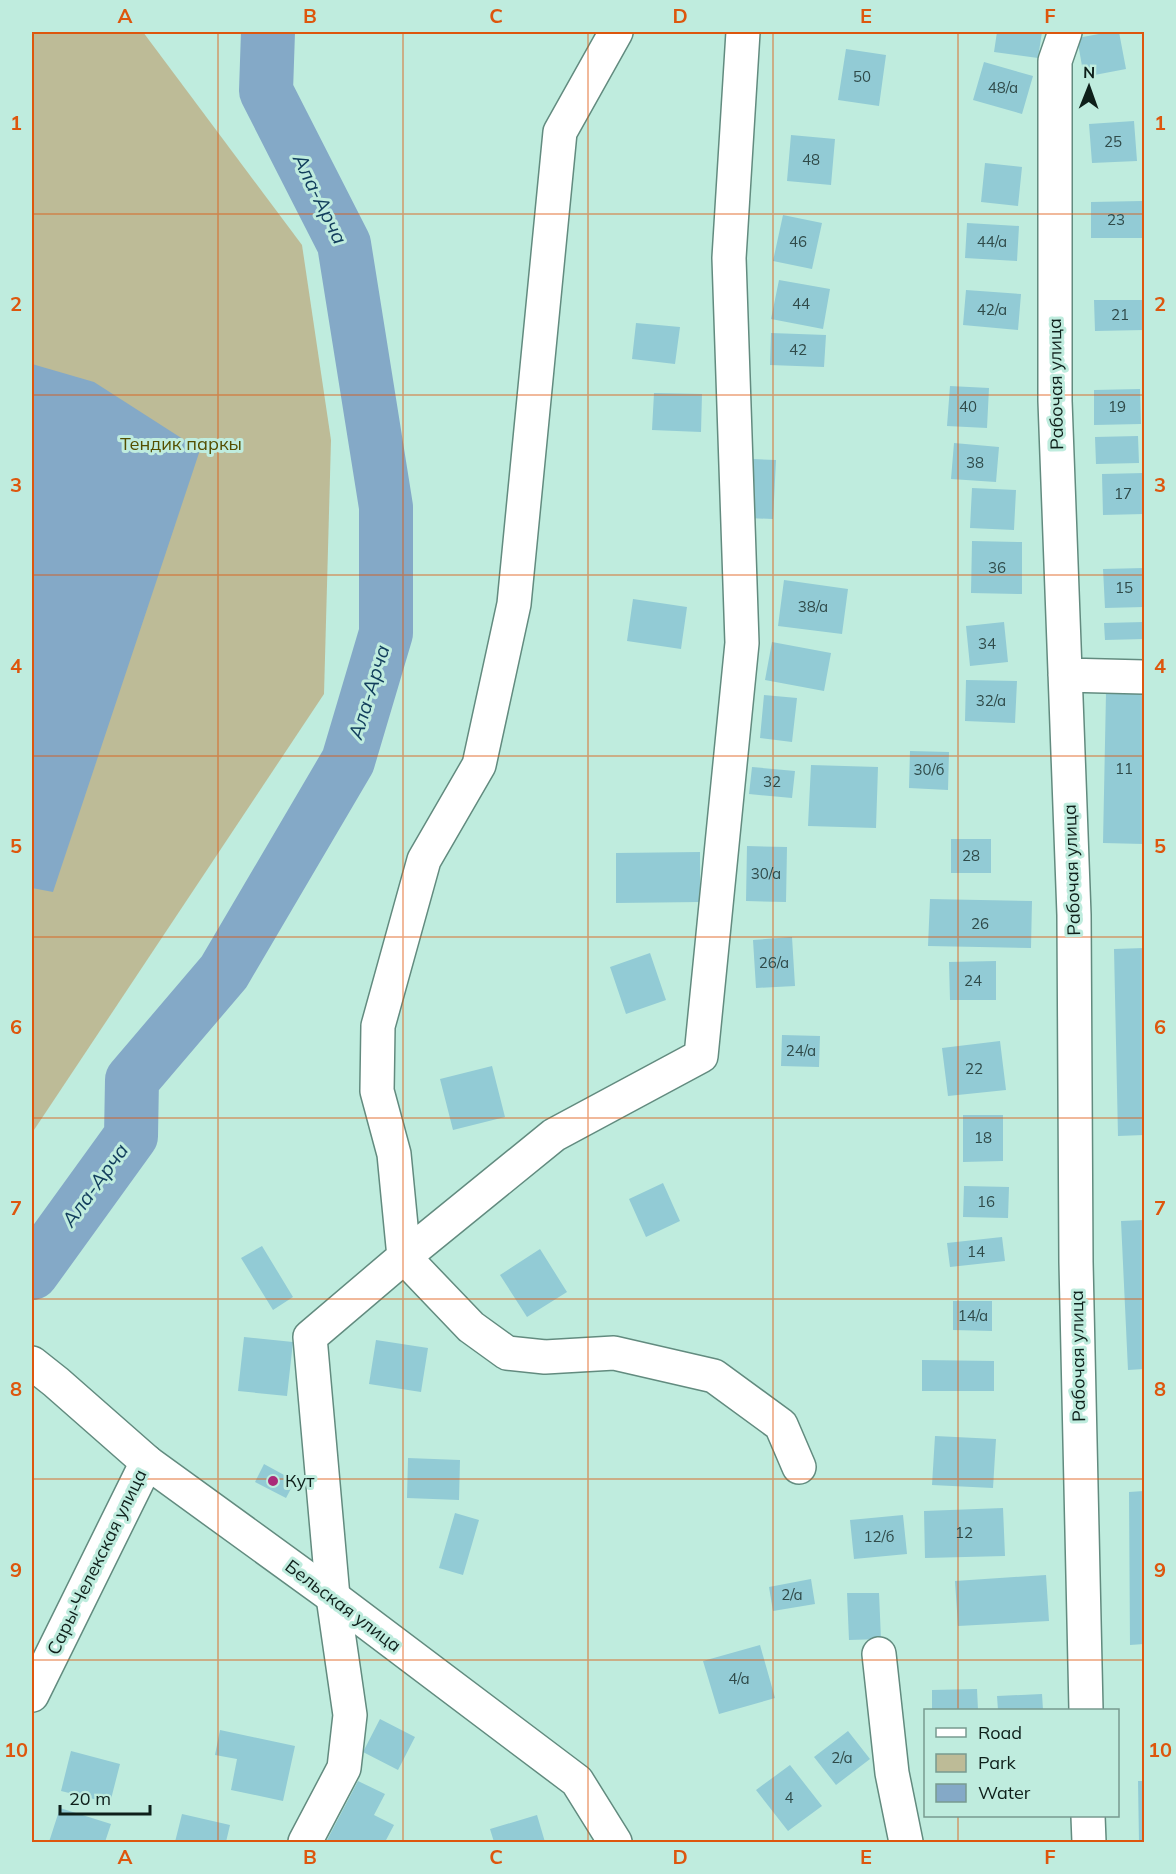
<svg xmlns="http://www.w3.org/2000/svg" width="1176" height="1874" font-family="Mulish,sans-serif">
<style>
.green{fill:#bdbb97}
.water{fill:#84a9c7}
.lines{fill:none;stroke-linecap:round;stroke-linejoin:round}
.river{stroke:#84a9c7;stroke-width:54}
.building{fill:#92cbd5}
.minor-casing{stroke:#628b7f;stroke-width:36}
.tertiary-casing{stroke:#628b7f;stroke-width:36}
.minor{stroke:#fff;stroke-width:33}
.tertiary{stroke:#fff;stroke-width:33}
.grid{fill:none;stroke:#dd560d;stroke-width:1.5;stroke-opacity:0.55}
.poi-dot{fill:#aa2a79;stroke:#bfecde;stroke-width:2}
.labels{text-anchor:middle;stroke-width:6;stroke-linejoin:round;paint-order:stroke}
.number-label{font-size:15px;fill:#2f4a49}
.street-label{font-size:18px;fill:#0e1f1a;stroke:#bfecde}
.park-label{font-size:18px;fill:#544f00;stroke:#bfecde}
.poi-label{font-size:18px;fill:#0e1f1a;stroke:#bfecde;text-anchor:start}
.water-label{font-size:20px;font-style:italic;fill:#113d5c;stroke:#bfecde}
.neatline{fill:none;stroke:#dd560d;stroke-width:2}
.grid-label{font-size:20px;text-anchor:middle;font-weight:bold;fill:#dd560d}
</style>
<rect width="100%" height="100%" fill="#bfecde"/>
<path class="green" d="M 32,32 L 143,32 L 302,245 L 331,440 L 324,694 L 32,1133 Z"/>
<path class="water" d="M 32,364 L 94,382 L 200,450 L 53,892 L 32,888 Z"/>
<g class="lines">
<path class="river" d="M 32,1273 L 131,1136 L 132,1080 L 224,972 L 348,761 L 386,633 L 386,507 L 344,244 L 266,91 L 268,32"/>
</g>
<path class="building" d="M 997,32 L 1042,32 L 1038,58 L 994,52 Z
M 1110,32 L 1119,32 L 1126,69 L 1084,77 L 1077,38 Z
M 846,49 L 886,55 L 879,106 L 838,100 Z
M 984,62 L 1033,76 L 1022,114 L 973,100 Z
M 1134,121 L 1137,161 L 1092,163 L 1089,124 Z
M 791,135 L 835,139 L 831,185 L 787,181 Z
M 985,163 L 1022,167 L 1018,206 L 981,202 Z
M 1142,201 L 1142,238 L 1091,238 L 1091,202 Z
M 783,215 L 822,223 L 812,269 L 773,261 Z
M 967,223 L 1019,226 L 1017,261 L 965,258 Z
M 779,280 L 830,289 L 823,329 L 771,319 Z
M 966,290 L 1021,294 L 1018,330 L 963,325 Z
M 1094,300 L 1144,300 L 1144,330 L 1095,331 Z
M 636,323 L 680,327 L 675,364 L 632,359 Z
M 771,333 L 826,335 L 824,367 L 770,365 Z
M 950,386 L 989,388 L 987,428 L 947,426 Z
M 1140,389 L 1141,424 L 1094,425 L 1094,390 Z
M 654,393 L 702,394 L 701,432 L 652,430 Z
M 1138,436 L 1139,463 L 1096,464 L 1095,437 Z
M 954,443 L 999,447 L 996,482 L 951,479 Z
M 752,459 L 776,460 L 773,519 L 748,518 Z
M 1144,473 L 1144,514 L 1103,515 L 1102,474 Z
M 972,488 L 1016,490 L 1014,530 L 970,528 Z
M 972,541 L 1022,542 L 1022,594 L 971,593 Z
M 1144,568 L 1144,607 L 1105,608 L 1103,569 Z
M 784,580 L 848,589 L 842,634 L 778,626 Z
M 633,599 L 687,607 L 681,649 L 627,641 Z
M 1004,622 L 1008,662 L 970,666 L 966,626 Z
M 1144,622 L 1144,639 L 1105,640 L 1104,623 Z
M 772,642 L 831,653 L 824,691 L 765,680 Z
M 966,680 L 1017,681 L 1015,723 L 965,721 Z
M 1106,693 L 1144,694 L 1144,844 L 1103,843 Z
M 764,695 L 797,698 L 792,742 L 760,738 Z
M 910,751 L 949,752 L 948,790 L 909,788 Z
M 811,765 L 878,767 L 876,828 L 808,826 Z
M 752,767 L 795,771 L 792,798 L 749,794 Z
M 951,839 L 991,839 L 991,873 L 951,873 Z
M 747,846 L 787,847 L 786,902 L 746,901 Z
M 700,852 L 700,902 L 616,903 L 616,853 Z
M 930,899 L 1032,901 L 1031,948 L 928,946 Z
M 792,937 L 795,986 L 756,988 L 753,940 Z
M 1144,948 L 1144,1135 L 1118,1136 L 1114,949 Z
M 650,953 L 666,1000 L 626,1014 L 610,967 Z
M 996,961 L 996,1000 L 950,1000 L 949,962 Z
M 782,1035 L 820,1036 L 819,1067 L 781,1066 Z
M 1000,1041 L 1006,1090 L 948,1096 L 942,1048 Z
M 492,1066 L 505,1117 L 453,1130 L 440,1079 Z
M 963,1115 L 1003,1115 L 1003,1161 L 963,1162 Z
M 663,1183 L 680,1221 L 646,1237 L 629,1199 Z
M 964,1186 L 1009,1187 L 1008,1218 L 963,1217 Z
M 1144,1220 L 1144,1369 L 1128,1370 L 1121,1221 Z
M 1002,1237 L 1005,1261 L 950,1267 L 947,1243 Z
M 262,1246 L 293,1297 L 273,1310 L 241,1258 Z
M 540,1249 L 567,1292 L 527,1317 L 500,1275 Z
M 953,1301 L 992,1301 L 992,1331 L 953,1330 Z
M 244,1337 L 293,1342 L 287,1396 L 238,1391 Z
M 376,1340 L 428,1348 L 421,1392 L 369,1384 Z
M 922,1360 L 994,1361 L 994,1391 L 922,1391 Z
M 935,1436 L 996,1439 L 993,1488 L 932,1485 Z
M 408,1458 L 460,1460 L 459,1500 L 407,1498 Z
M 264,1464 L 295,1481 L 286,1498 L 255,1482 Z
M 1144,1491 L 1144,1644 L 1130,1645 L 1129,1492 Z
M 1003,1508 L 1005,1556 L 925,1558 L 924,1511 Z
M 455,1513 L 479,1520 L 463,1575 L 439,1568 Z
M 903,1515 L 907,1554 L 854,1559 L 850,1520 Z
M 1046,1575 L 1049,1621 L 958,1626 L 955,1581 Z
M 811,1579 L 815,1604 L 773,1611 L 769,1587 Z
M 847,1593 L 879,1593 L 881,1639 L 849,1640 Z
M 760,1645 L 775,1698 L 719,1714 L 703,1661 Z
M 977,1689 L 978,1710 L 932,1710 L 932,1690 Z
M 1042,1694 L 1043,1710 L 998,1710 L 997,1696 Z
M 380,1719 L 415,1737 L 398,1770 L 363,1752 Z
M 220,1730 L 295,1746 L 283,1801 L 231,1790 L 237,1759 L 215,1755 Z
M 848,1731 L 870,1759 L 836,1785 L 814,1757 Z
M 71,1751 L 120,1764 L 110,1803 L 61,1791 Z
M 790,1765 L 822,1806 L 788,1831 L 756,1790 Z
M 358,1781 L 385,1794 L 374,1815 L 394,1825 L 385,1842 L 326,1842 Z
M 1138,1781 L 1144,1781 L 1144,1842 L 1139,1842 Z
M 60,1808 L 111,1824 L 105,1842 L 49,1842 Z
M 182,1814 L 230,1825 L 226,1842 L 175,1842 Z
M 537,1815 L 545,1842 L 494,1842 L 490,1829 Z"/>
<g class="lines">
<g class="minor-casing">
<path id="minor" d="M 616,32 L 560,132 L 514,604 L 479,765 L 424,860 L 378,1026 L 377,1091 L 394,1154 L 404,1257 L 471,1327 L 507,1353 L 545,1357 L 614,1353 L 714,1376 L 781,1425 L 799,1467
M 1065,32 L 1055,61 L 1055,401 L 1074,915 L 1076,1262 L 1086,1710
M 1065,675 L 1144,677
M 879,1654 L 892,1773 L 906,1842
M 32,1695 L 147,1462
M 1088,1816 L 1089,1842
M 305,1842 L 344,1768 L 350,1715 L 333,1597 L 310,1337 L 404,1257 L 554,1135 L 701,1056 L 742,643 L 729,258 L 743,32"/>
</g>
<g class="tertiary-casing">
<path id="tertiary" d="M 32,1363 L 56,1382 L 147,1462 L 333,1597 L 577,1781 L 615,1842"/>
</g>
<use href="#minor" class="minor"/>
<use href="#tertiary" class="tertiary"/>
</g>
<path class="grid" d="M 218,32 L 218,1842M 403,32 L 403,1842M 588,32 L 588,1842M 773,32 L 773,1842M 958,32 L 958,1710M 32,214 L 1144,214M 32,395 L 1144,395M 32,575 L 1144,575M 32,756 L 1144,756M 32,937 L 1144,937M 32,1118 L 1144,1118M 32,1299 L 1144,1299M 32,1479 L 1144,1479M 32,1660 L 1144,1660M 958,1816 L 958,1842"/>
<circle class="poi-dot" cx="273" cy="1481" r="6"/>
<g class="labels">
<g class="number-label">
<text x="862" y="82">50</text>
<text x="1003" y="93">48/а</text>
<text x="1113" y="147">25</text>
<text x="811" y="165">48</text>
<text x="1116" y="225">23</text>
<text x="798" y="247">46</text>
<text x="992" y="247">44/а</text>
<text x="801" y="309">44</text>
<text x="992" y="315">42/а</text>
<text x="1120" y="320">21</text>
<text x="798" y="355">42</text>
<text x="968" y="412">40</text>
<text x="1117" y="412">19</text>
<text x="975" y="468">38</text>
<text x="1123" y="499">17</text>
<text x="997" y="573">36</text>
<text x="1124" y="593">15</text>
<text x="813" y="612">38/а</text>
<text x="987" y="649">34</text>
<text x="991" y="706">32/а</text>
<text x="1124" y="774">11</text>
<text x="929" y="775">30/б</text>
<text x="772" y="787">32</text>
<text x="971" y="861">28</text>
<text x="766" y="879">30/а</text>
<text x="980" y="929">26</text>
<text x="774" y="968">26/а</text>
<text x="973" y="986">24</text>
<text x="801" y="1056">24/а</text>
<text x="974" y="1074">22</text>
<text x="983" y="1143">18</text>
<text x="986" y="1207">16</text>
<text x="976" y="1257">14</text>
<text x="973" y="1321">14/а</text>
<text x="964" y="1538">12</text>
<text x="879" y="1542">12/б</text>
<text x="792" y="1600">2/а</text>
<text x="739" y="1684">4/а</text>
<text x="842" y="1763">2/а</text>
<text x="789" y="1803">4</text>
</g>
<g class="street-label">
<text transform="translate(1056 384) rotate(-91)" y="6">Рабочая улица</text>
<text transform="translate(1072 870) rotate(-92)" y="6">Рабочая улица</text>
<text transform="translate(1078 1356) rotate(-91)" y="6">Рабочая улица</text>
<text transform="translate(97 1562) rotate(-64)" y="6">Сары-Челекская улица</text>
<text transform="translate(343 1606) rotate(37)" y="6">Бельская улица</text>
</g>
<g class="park-label">
<text x="181" y="450">Тендик паркы</text>
</g>
<g class="poi-label">
<text x="285" y="1487">Кут</text>
</g>
<g class="water-label">
<text transform="translate(320 199) rotate(64)" y="7">Ала-Арча</text>
<text transform="translate(369 692) rotate(-73)" y="7">Ала-Арча</text>
<text transform="translate(95 1185) rotate(-54)" y="7">Ала-Арча</text>
</g>
</g>
<rect width="1176" height="1874" fill="none" stroke="#bfecde" stroke-width="66"/>
<rect x="924" y="1709" width="195" height="108" fill="#bfecde" stroke="#789a90" stroke-width="1.5"/>
<rect x="936" y="1728" width="30" height="9" fill="#ffffff" stroke="#789a90" stroke-width="1.5"/>
<text x="978" y="1739" font-size="18" fill="#0e1f1a">Road</text>
<rect x="936" y="1754" width="30" height="18" fill="#bdbb97" stroke="#789a90" stroke-width="1.5"/>
<text x="978" y="1769" font-size="18" fill="#0e1f1a">Park</text>
<rect x="936" y="1784" width="30" height="18" fill="#84a9c7" stroke="#789a90" stroke-width="1.5"/>
<text x="978" y="1799" font-size="18" fill="#0e1f1a">Water</text>
<g transform="translate(1089 87) rotate(1)" stroke="#bfecde" stroke-width="4.5" paint-order="stroke">
<path d="M0-4.5L10 22L0 15L-10 22Z" fill="#0e1f1a"/>
<text y="-9" font-size="16" font-weight="bold" text-anchor="middle" fill="#0e1f1a">N</text>
</g>
<path d="M60 1805v9h90v-9" fill="none" stroke="#0e1f1a" stroke-width="3"/>
<text x="69" y="1805" font-size="18" fill="#0e1f1a" stroke="#bfecde" stroke-width="4.5" paint-order="stroke">20 m</text>
<rect x="33" y="33" width="1110" height="1808" class="neatline"/>
<g class="grid-label">
<text x="125" y="23">A</text>
<text x="310" y="23">B</text>
<text x="496" y="23">C</text>
<text x="680" y="23">D</text>
<text x="866" y="23">E</text>
<text x="1050" y="23">F</text>
<text x="16" y="130">1</text>
<text x="1160" y="130">1</text>
<text x="16" y="311">2</text>
<text x="1160" y="311">2</text>
<text x="16" y="492">3</text>
<text x="1160" y="492">3</text>
<text x="16" y="673">4</text>
<text x="1160" y="673">4</text>
<text x="16" y="853">5</text>
<text x="1160" y="853">5</text>
<text x="16" y="1034">6</text>
<text x="1160" y="1034">6</text>
<text x="16" y="1215">7</text>
<text x="1160" y="1215">7</text>
<text x="16" y="1396">8</text>
<text x="1160" y="1396">8</text>
<text x="16" y="1577">9</text>
<text x="1160" y="1577">9</text>
<text x="16" y="1757">10</text>
<text x="1160" y="1757">10</text>
<text x="125" y="1864">A</text>
<text x="310" y="1864">B</text>
<text x="496" y="1864">C</text>
<text x="680" y="1864">D</text>
<text x="866" y="1864">E</text>
<text x="1050" y="1864">F</text>
</g>
</svg>
